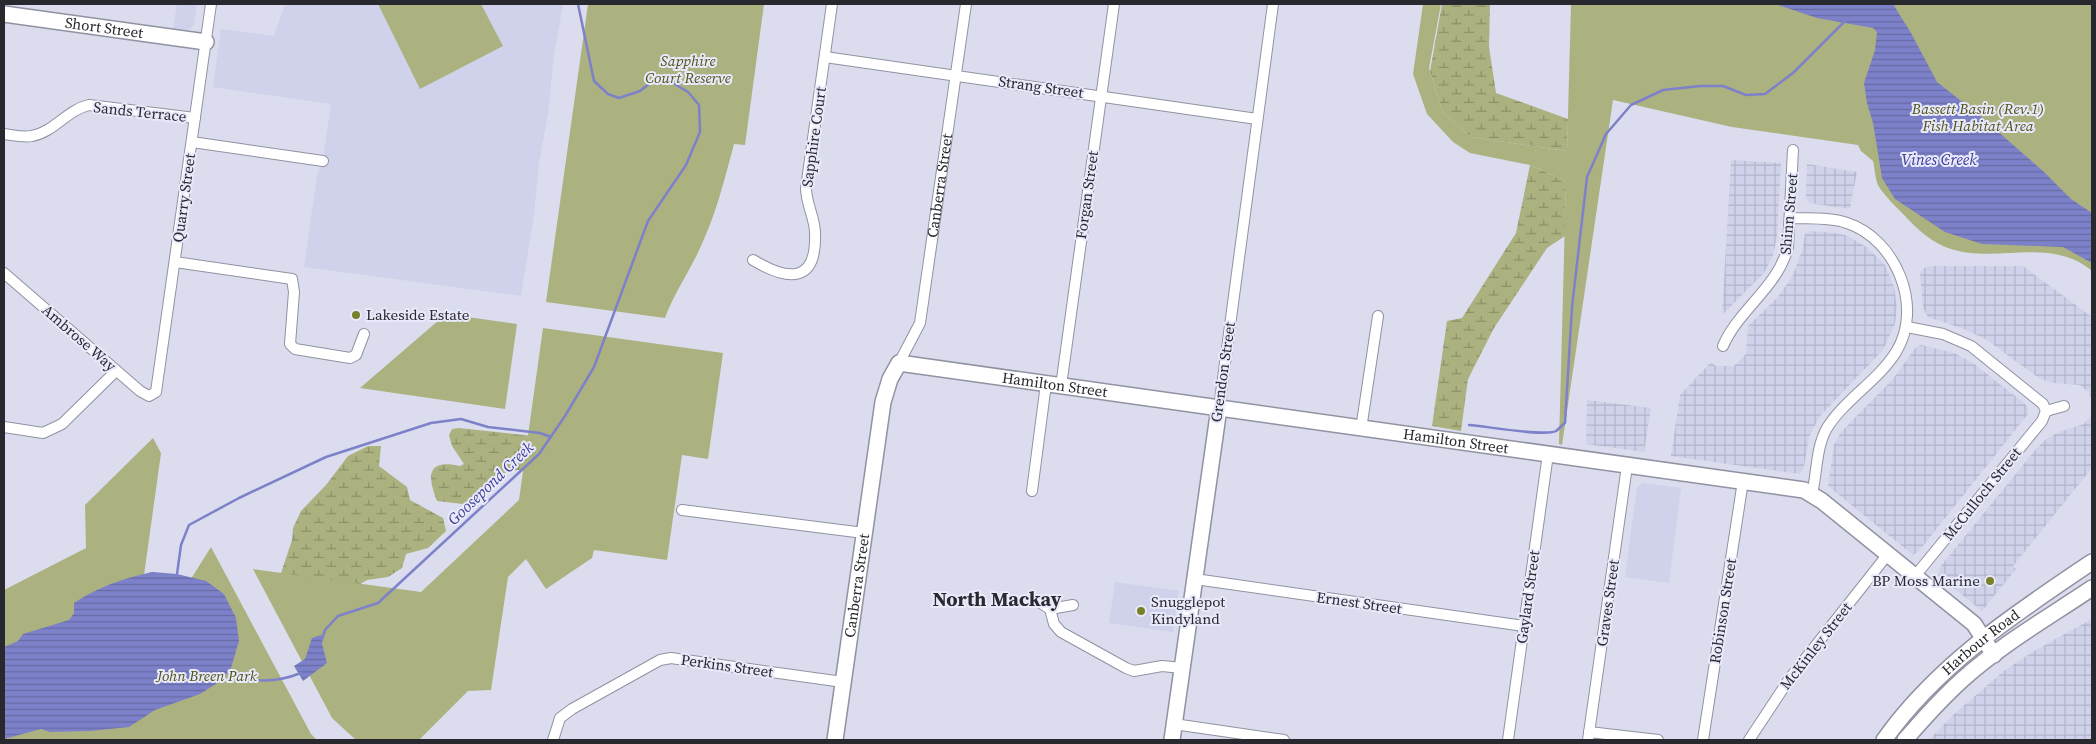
<svg xmlns="http://www.w3.org/2000/svg" width="2096" height="744" font-family="'Source Serif 4',serif">
<style>
.built{fill:#cfd2ea}
.industrial{fill:url(#industrial-grid)}
.wetland{fill:url(#wetland-marsh)}
.park{fill:#acb180}
.water{fill:url(#water-rules)}
.lines{fill:none;stroke-linecap:round;stroke-linejoin:round}
.stream{stroke:#7d81c9;stroke-width:2.5}
.street-casing{stroke:#9092a2;stroke-width:12}
.secondary-casing{stroke:#9092a2;stroke-width:18}
.street{stroke:#fff;stroke-width:10}
.secondary{stroke:#fff;stroke-width:15}
.poi-dot{fill:#7a7f29;stroke:#e8eafc;stroke-width:2}
.labels{text-anchor:middle;stroke-width:4;stroke-linejoin:round;paint-order:stroke}
.street-label{font-size:15px;fill:#28292f;stroke:#e8eafc}
.park-label{font-size:15px;font-style:italic;fill:#505315;stroke:#e8eafc}
.poi-label{font-size:15px;fill:#28292f;stroke:#e8eafc;text-anchor:start}
.water-label{font-size:16px;font-style:italic;fill:#3f3b92;stroke:#e8eafc}
.district-label{font-size:20px;font-weight:bold;fill:#28292f;stroke:#e8eafc}
</style>
<defs>
<pattern id="industrial-grid" width="8" height="8" patternUnits="userSpaceOnUse" patternTransform="scale(1.25)"><rect width="8" height="8" fill="#cfd2ea"/><path d="M0 4h8M4 0v8" fill="none" stroke="#b2b4c9"/></pattern>
<pattern id="wetland-marsh" width="20" height="14" patternUnits="userSpaceOnUse" patternTransform="scale(1.25)"><rect width="20" height="14" fill="#acb180"/><path d="M1 5h8M5 5V1M11 12h8M15 12V8" fill="none" stroke="#8c9069"/></pattern>
<pattern id="water-rules" width="6" height="5" patternUnits="userSpaceOnUse" patternTransform="scale(1.25)"><rect width="6" height="5" fill="#7d81c9"/><path d="M0 2.5h6" fill="none" stroke="#666aa4"/></pattern>
</defs>
<rect width="100%" height="100%" fill="#dbddee"/>
<path class="built" d="M 177,4 L 197,4 L 194,25 L 188,30 L 173,28 Z
M 285,4 L 563,4 L 554,55 L 548,114 L 539,163 L 534,214 L 521,296 L 304,267 L 317,175 L 323,161 L 331,104 L 213,87 L 221,29 L 274,36 Z
M 1643,483 L 1681,488 L 1669,583 L 1625,577 L 1637,487 Z
M 1115,582 L 1179,591 L 1173,632 L 1109,623 Z"/>
<path class="industrial" d="M 1731,160 L 1781,163 L 1777,236 L 1773,256 L 1764,273 L 1722,315 Z
M 1807,164 L 1857,172 L 1850,209 L 1809,203 L 1806,196 Z
M 1809,231 L 1837,233 L 1848,236 L 1868,248 L 1885,265 L 1894,287 L 1897,307 L 1895,324 L 1883,350 L 1820,416 L 1809,437 L 1804,467 L 1800,474 L 1671,456 L 1680,395 L 1711,362 L 1716,366 L 1734,366 L 1746,354 L 1748,326 L 1777,298 L 1792,277 L 1802,251 L 1805,234 Z
M 1931,266 L 2023,266 L 2092,317 L 2092,402 L 2089,393 L 2080,385 L 2054,383 L 2040,379 L 1987,340 L 1964,329 L 1928,317 L 1923,308 L 1920,273 L 1924,268 Z
M 1921,345 L 1954,353 L 1973,363 L 2024,403 L 2028,408 L 2028,414 L 1919,551 L 1913,555 L 1828,486 L 1834,445 L 1841,432 L 1893,379 L 1916,347 Z
M 1587,400 L 1651,408 L 1644,452 L 1586,444 Z
M 2092,409 L 2092,468 L 2013,566 L 2016,569 L 1982,611 L 1938,575 L 1940,567 L 2036,449 L 2046,439 L 2059,432 L 2084,424 L 2091,415 Z
M 2092,619 L 2092,740 L 1929,740 L 1954,714 L 2004,671 L 2034,651 Z"/>
<path class="wetland" d="M 1442,4 L 1490,4 L 1489,47 L 1496,93 L 1568,119 L 1567,151 L 1471,137 L 1443,113 L 1430,71 Z
M 1530,165 L 1566,181 L 1565,236 L 1547,248 L 1494,328 L 1468,379 L 1461,431 L 1432,426 L 1447,321 L 1462,318 L 1516,233 Z
M 459,428 L 532,436 L 528,469 L 508,471 L 490,486 L 478,491 L 470,500 L 463,504 L 437,501 C 427,475 427,459 460,466 L 464,464 L 452,446 L 449,435 L 452,429 Z
M 368,446 L 381,446 L 379,466 L 407,487 L 410,500 L 443,518 L 446,531 L 428,548 L 406,554 L 402,568 L 388,577 L 367,580 L 350,590 L 280,576 L 292,540 L 293,528 L 301,511 L 326,485 L 348,456 Z"/>
<path class="park" d="M 378,4 L 481,4 L 503,46 L 420,89 Z
M 588,4 L 764,4 L 745,145 L 734,144 C 725,178 716,214 701,246 C 690,271 674,293 665,318 L 546,302 Z
M 1423,4 L 1441,4 L 1429,68 L 1443,113 L 1471,137 L 1567,151 L 1571,4 L 2092,4 L 2092,271 C 2051,236 1996,264 1951,249 C 1932,243 1918,230 1905,216 C 1896,207 1886,197 1879,187 C 1875,180 1875,169 1873,161 L 1861,151 L 1858,145 L 1732,127 L 1613,100 L 1562,445 L 1559,444 L 1566,181 L 1530,165 L 1470,153 L 1453,142 L 1427,114 L 1413,74 Z
M 446,314 L 517,324 L 505,409 L 360,388 Z
M 543,328 L 723,353 L 708,459 L 682,455 L 667,560 L 594,550 L 592,558 L 546,589 L 526,559 L 508,577 L 491,690 L 468,691 L 419,740 L 356,740 L 332,718 L 253,569 L 421,592 L 519,500 Z
M 153,438 L 161,453 L 130,676 L 211,547 L 311,734 L 317,740 L 4,740 L 4,590 L 86,548 L 85,505 Z"/>
<path class="water" d="M 1775,4 L 1893,4 L 1911,33 L 1937,82 L 1979,115 L 2044,172 L 2071,199 L 2092,213 L 2092,263 L 2063,247 L 1982,244 L 1945,232 L 1895,199 L 1882,178 L 1873,123 L 1867,103 L 1864,83 L 1875,50 L 1877,32 L 1873,28 L 1817,18 Z
M 152,572 L 177,574 L 206,581 L 224,594 L 236,618 L 239,641 L 231,668 L 222,680 L 200,694 L 155,710 L 129,727 L 90,731 L 50,732 L 41,729 L 4,739 L 4,647 L 18,641 L 23,634 L 69,620 L 74,613 L 74,603 C 98,587 124,578 152,572 Z
M 321,635 L 323,638 L 322,644 L 327,663 L 303,681 L 294,666 L 305,659 L 312,638 Z"/>
<g class="lines">
<path class="stream" d="M 1469,425 C 1485,426 1545,437 1556,431 C 1559,429 1562,425 1565,423 L 1572,307 L 1587,177 L 1606,134 L 1631,105 L 1663,90 L 1700,86 L 1723,86 L 1746,95 L 1765,94 L 1793,73 L 1845,21
M 177,574 L 181,545 L 189,525 L 239,498 L 326,457 L 431,423 L 461,419 L 488,427 L 540,433 L 551,437
M 322,639 L 325,630 L 338,616 L 378,603 L 539,454 L 565,416 L 594,367 L 648,221 L 686,165 L 700,132 L 699,105 L 688,92 L 668,80 L 654,80 L 640,91 L 619,98 L 608,94 L 594,81 L 578,4
M 227,670 C 252,684 275,683 301,673"/>
<g class="street-casing">
<g id="street">
<path d="M 825,57 L 1257,119"/>
<path d="M 4,134 C 13,135 23,138 32,136 C 54,132 67,110 89,105 L 195,118"/>
<path d="M 192,142 L 323,161"/>
<path d="M 1791,218 C 1809,219 1829,217 1847,223 C 1896,239 1924,307 1896,352 C 1878,381 1845,399 1827,428 C 1816,447 1817,473 1812,494"/>
<path d="M 753,260 C 788,281 817,284 815,233 C 815,218 806,204 806,188 L 832,4"/>
<path d="M 175,262 L 292,279 L 294,292 L 290,344 L 295,349 L 350,358 L 356,355 L 364,334"/>
<path d="M 4,273 L 140,391 L 149,396 L 156,392 L 211,4"/>
<path d="M 1907,327 L 1943,334 L 1971,346 L 2043,404 L 2046,411 L 2042,421 L 1915,576"/>
<path d="M 1723,346 C 1739,309 1778,287 1788,247 L 1793,150"/>
<path id="s1" d="M 899,363 L 920,323 L 966,4"/>
<path d="M 1061,386 L 1114,4"/>
<path d="M 1219,408 L 1273,4"/>
<path d="M 2046,411 L 2064,406"/>
<path d="M 4,427 L 43,433 L 62,424 L 116,371"/>
<path d="M 1361,429 L 1378,316"/>
<path d="M 1032,491 L 1046,384"/>
<path d="M 682,510 L 864,533"/>
<path d="M 1195,579 L 1524,626"/>
<path d="M 1039,602 L 1050,609"/>
<path d="M 1073,605 L 1050,609 L 1054,624 L 1061,632 L 1126,668 L 1134,671 L 1162,666 L 1182,668"/>
<path d="M 1174,724 L 1284,740"/>
<path d="M 1589,732 L 1658,740"/>
<path d="M 553,740 L 560,718 L 572,709 L 660,660 L 671,658 L 843,682"/>
<path d="M 1508,740 L 1548,454"/>
<path d="M 1588,740 L 1627,466"/>
<path d="M 1703,740 L 1743,481"/>
<path d="M 1749,740 L 1790,678 L 1888,554"/>
</g>
</g>
<g class="secondary-casing">
<g id="secondary">
<path id="s2" d="M 4,14 L 206,42"/>
<path id="s3" d="M 835,740 L 883,402 L 890,379 L 899,363 L 1804,490 L 1822,501 L 1974,624 L 1994,655"/>
<path d="M 1172,740 L 1219,408"/>
<path id="s4" d="M 1884,740 C 1938,664 2016,613 2092,562"/>
<path d="M 1905,740 C 1923,719 1942,698 1963,679 C 2002,644 2049,617 2092,588"/>
</g>
</g>
<use href="#street" class="street"/>
<use href="#secondary" class="secondary"/>
</g>
<g class="poi-dot">
<circle cx="356" cy="315" r="5"/>
<circle cx="1990" cy="581" r="5"/>
<circle cx="1141" cy="611" r="5"/>
</g>
<g class="labels">
<g class="street-label">
<text dy="5" stroke="none"><textPath href="#s2" startOffset="101">Short Street</textPath></text>
<text transform="translate(1041 87) rotate(8)" y="5">Strang Street</text>
<text transform="translate(140 112) rotate(6)" y="5">Sands Terrace</text>
<text transform="translate(814 137) rotate(-82)" y="5">Sapphire Court</text>
<text dy="5" stroke="none"><textPath href="#s1" startOffset="184">Canberra Street</textPath></text>
<text transform="translate(1087 195) rotate(-82)" y="5">Forgan Street</text>
<text transform="translate(184 198) rotate(-82)" y="5">Quarry Street</text>
<text transform="translate(1789 214) rotate(-85)" y="5">Shinn Street</text>
<text transform="translate(79 338) rotate(41)" y="5">Ambrose Way</text>
<text transform="translate(1223 372) rotate(-82)" y="5">Grendon Street</text>
<text dy="5" stroke="none"><textPath href="#s3" startOffset="541">Hamilton Street</textPath></text>
<text dy="5" stroke="none"><textPath href="#s3" startOffset="946">Hamilton Street</textPath></text>
<text transform="translate(1982 494) rotate(-51)" y="5">McCulloch Street</text>
<text dy="5" stroke="none"><textPath href="#s3" startOffset="156">Canberra Street</textPath></text>
<text transform="translate(1528 597) rotate(-82)" y="5">Gaylard Street</text>
<text transform="translate(1359 603) rotate(8)" y="5">Ernest Street</text>
<text transform="translate(1608 603) rotate(-82)" y="5">Graves Street</text>
<text transform="translate(1723 611) rotate(-81)" y="5">Robinson Street</text>
<text dy="5" stroke="none"><textPath href="#s4" startOffset="138">Harbour Road</textPath></text>
<text transform="translate(1816 646) rotate(-52)" y="5">McKinley Street</text>
<text transform="translate(727 666) rotate(8)" y="5">Perkins Street</text>
</g>
<g class="park-label">
<text x="688" y="66">Sapphire<tspan x="688" dy="17">Court Reserve</tspan></text>
<text x="1978" y="114">Bassett Basin (Rev.1)<tspan x="1978" dy="17">Fish Habitat Area</tspan></text>
<text x="207" y="681">John Breen Park</text>
</g>
<g class="poi-label">
<text x="366" y="320">Lakeside Estate</text>
<text x="1980" y="586" text-anchor="end">BP Moss Marine</text>
<text x="1151" y="607">Snugglepot<tspan x="1151" dy="17">Kindyland</tspan></text>
</g>
<g class="water-label">
<text x="1939" y="165">Vines Creek</text>
<text transform="translate(490 483) rotate(-44)" y="6">Goosepond Creek</text>
</g>
<g class="district-label">
<text x="997" y="606">North Mackay</text>
</g>
</g>
<rect width="2096" height="744" fill="none" stroke="#28292f" stroke-width="10"/>
</svg>
